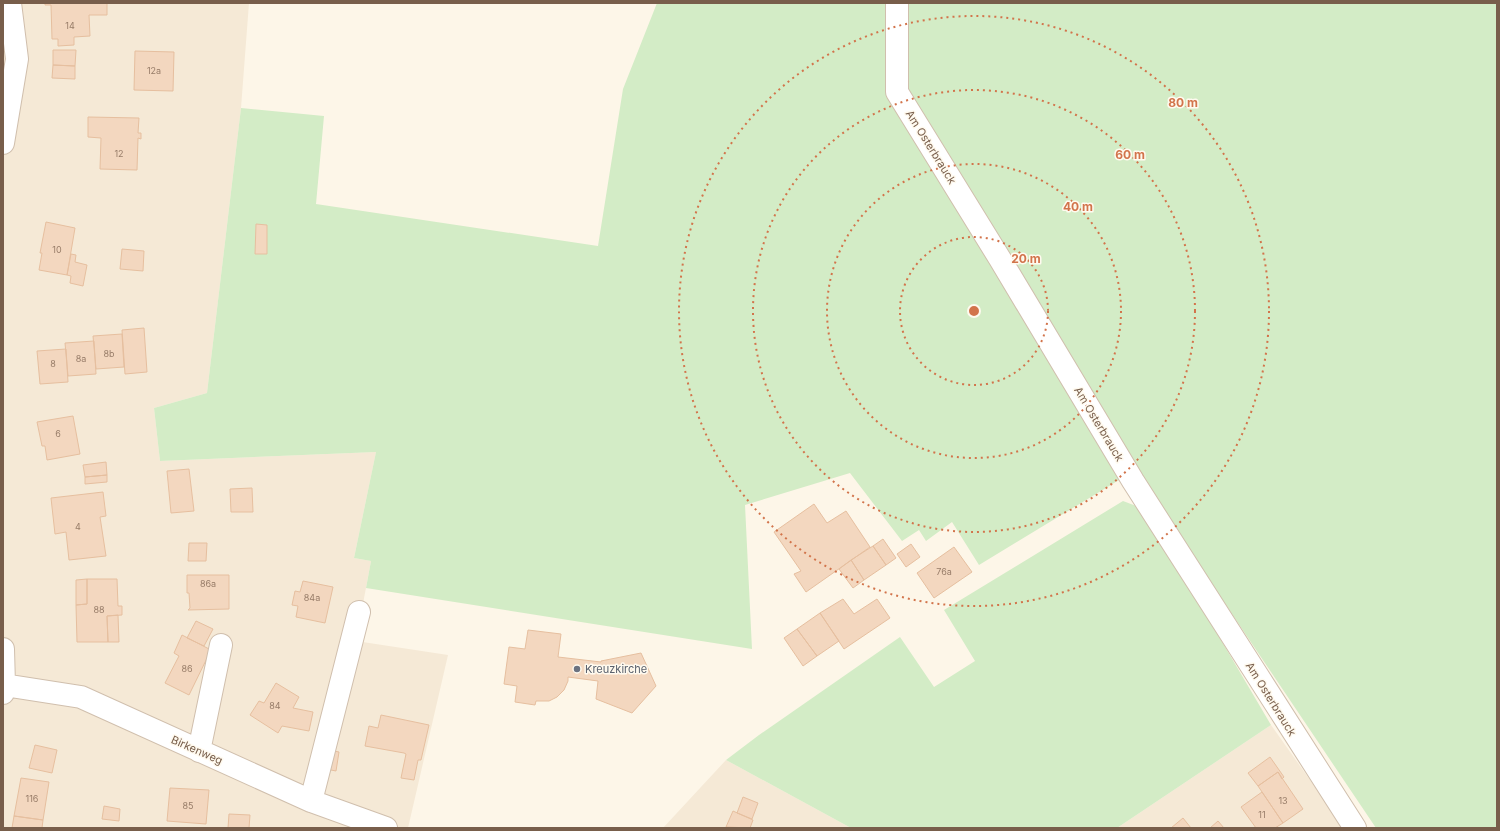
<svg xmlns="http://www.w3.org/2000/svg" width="1500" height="831" font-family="Inter,sans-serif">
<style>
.residential{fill:#f5e9d6}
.green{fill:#d3ecc6}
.building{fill:#f3d7bf;stroke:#e6bf9f}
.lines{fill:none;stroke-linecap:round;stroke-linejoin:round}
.minor-casing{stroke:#d0bfad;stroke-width:24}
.minor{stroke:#fff;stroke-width:22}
.ring{fill:none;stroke:#d2744b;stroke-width:2;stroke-dasharray:2 4}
.worship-dot{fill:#6b7280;stroke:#fffaef;stroke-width:1.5}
.labels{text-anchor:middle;stroke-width:3;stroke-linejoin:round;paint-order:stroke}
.number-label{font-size:9px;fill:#977c68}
.street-label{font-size:11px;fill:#785e4b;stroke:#fffaef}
.worship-label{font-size:11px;fill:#5b616d;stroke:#fffaef;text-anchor:start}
.centre{fill:#d2744b;stroke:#fffaef;stroke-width:2}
.ring-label{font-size:12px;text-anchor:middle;font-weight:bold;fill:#d2744b;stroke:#fffaef;stroke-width:3;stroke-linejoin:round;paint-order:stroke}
</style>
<rect width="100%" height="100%" fill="#fdf6e8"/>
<path class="residential" d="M 3,3 L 249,3 L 241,108 L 207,393 L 154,408 L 160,461 L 376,452 L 354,558 L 371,561 L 356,641 L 448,655 L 408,828 L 3,828 Z
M 1271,725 L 1344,828 L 1117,828 Z
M 726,760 L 851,828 L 663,828 Z"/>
<path class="green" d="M 657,3 L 1497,3 L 1497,828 L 1376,828 L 1139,476 L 901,99 L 1119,480 L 979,565 L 952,522 L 926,541 L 919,530 L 902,541 L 850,473 L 745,505 L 752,649 L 366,588 L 371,561 L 354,558 L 376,452 L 160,461 L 154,408 L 207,393 L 241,108 L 324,116 L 316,204 L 598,246 L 623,89 Z
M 1123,501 L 1144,509 L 1271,725 L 1117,828 L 851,828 L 726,760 L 759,735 L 900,637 L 934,687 L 975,661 L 944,610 Z"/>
<path class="building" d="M 45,3 L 107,3 L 107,15 L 89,15 L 90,36 L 74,37 L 74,45 L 58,46 L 58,39 L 52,39 L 51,5 L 45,5 Z
M 53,50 L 76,50 L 75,66 L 53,65 Z
M 135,51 L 174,52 L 173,91 L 134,90 Z
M 53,65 L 75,66 L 75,79 L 52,78 Z
M 88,117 L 139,118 L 138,133 L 141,133 L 141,139 L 138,138 L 137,170 L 100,169 L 101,138 L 88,137 Z
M 46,222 L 75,228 L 67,275 L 39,270 L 42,253 L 40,253 Z
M 256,224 L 267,225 L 267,254 L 255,254 Z
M 122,249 L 144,251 L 143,271 L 120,269 Z
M 71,254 L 76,255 L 75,262 L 87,265 L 83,286 L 70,283 L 71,276 L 67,275 Z
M 144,328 L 147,372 L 125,374 L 122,330 Z
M 122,334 L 124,367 L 96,369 L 93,336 Z
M 94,341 L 96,374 L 68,376 L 65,343 Z
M 66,349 L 68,382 L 40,384 L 37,351 Z
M 73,416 L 80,454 L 47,460 L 45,446 L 42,446 L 37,422 Z
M 106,462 L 107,475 L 85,477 L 83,465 Z
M 189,469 L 194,511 L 171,513 L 167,471 Z
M 107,475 L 107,482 L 85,484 L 85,477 Z
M 252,488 L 253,512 L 231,512 L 230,489 Z
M 103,492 L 106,516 L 100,517 L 106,556 L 69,560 L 66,532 L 55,534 L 51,498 Z
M 814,504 L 827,523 L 846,511 L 870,547 L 806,592 L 794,574 L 801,571 L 774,532 Z
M 883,539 L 896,558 L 886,565 L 873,546 Z
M 189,543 L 207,543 L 206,561 L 188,561 Z
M 911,544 L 920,557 L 906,567 L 897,554 Z
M 873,546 L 886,565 L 864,580 L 851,560 Z
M 954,547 L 972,572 L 934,598 L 917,573 Z
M 851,560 L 864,580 L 853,588 L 839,569 Z
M 187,575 L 229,575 L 229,609 L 188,610 L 190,608 L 189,593 L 187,593 Z
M 87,579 L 117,579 L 118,606 L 122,606 L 122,615 L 107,616 L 108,642 L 77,642 L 76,605 L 87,604 Z
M 87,579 L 87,604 L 76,605 L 76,580 Z
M 303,581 L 333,587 L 325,623 L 296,617 L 298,606 L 292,605 L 295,591 L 300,592 Z
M 843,599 L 854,614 L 877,599 L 890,618 L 844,649 L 820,613 Z
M 820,613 L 839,641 L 817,656 L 797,629 Z
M 118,615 L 119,642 L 108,642 L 107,616 Z
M 196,621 L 213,629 L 204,646 L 187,638 Z
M 797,629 L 817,656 L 803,666 L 784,638 Z
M 528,630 L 561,634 L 558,657 L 601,662 L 601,661 L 641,653 L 656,686 L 632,713 L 596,699 L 598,681 L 568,677 L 568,681 L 564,690 L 557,697 L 549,701 L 536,701 L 535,705 L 515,702 L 517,686 L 504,684 L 509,647 L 525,649 Z
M 182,635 L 211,650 L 189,695 L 165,683 L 179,656 L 174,653 Z
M 276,683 L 299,697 L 293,708 L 313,712 L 309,731 L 282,726 L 278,733 L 250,715 L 259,701 L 264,703 Z
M 381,715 L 429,725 L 421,760 L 418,760 L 414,780 L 401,778 L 406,754 L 404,753 L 365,746 L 369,726 L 378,728 Z
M 35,745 L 57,750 L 52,773 L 29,768 Z
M 329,750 L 339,752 L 336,771 L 326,769 Z
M 1270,757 L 1284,777 L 1282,779 L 1278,772 L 1258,786 L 1248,773 Z
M 1278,772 L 1303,809 L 1283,823 L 1258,786 Z
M 21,778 L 49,782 L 43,820 L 14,816 Z
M 170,788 L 209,790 L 206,824 L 167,821 Z
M 1262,792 L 1283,823 L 1275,828 L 1256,828 L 1241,807 Z
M 743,797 L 758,803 L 752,819 L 737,813 Z
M 104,806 L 120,809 L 119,821 L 102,819 Z
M 733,811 L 753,820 L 750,828 L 726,827 Z
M 229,814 L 250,815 L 249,828 L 228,828 Z
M 14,816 L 43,820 L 42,828 L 12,828 Z
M 1183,818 L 1191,828 L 1171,828 Z
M 1218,821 L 1224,828 L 1210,828 Z"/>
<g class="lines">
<g class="minor-casing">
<path id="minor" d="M 897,3 L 897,92 L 1000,259 L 1133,481 L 1355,828
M 3,143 L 17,59 L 10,3
M 3,649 L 4,685 L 3,693
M 4,685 L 81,697 L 311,801 L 386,828
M 199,751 L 221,645
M 311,801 L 359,612"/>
</g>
<use href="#minor" class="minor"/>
</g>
<g class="ring">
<circle cx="974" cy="311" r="74"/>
<circle cx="974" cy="311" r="147"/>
<circle cx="974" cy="311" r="221"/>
<circle cx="974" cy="311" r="295"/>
</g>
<circle class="worship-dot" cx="577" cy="669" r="4"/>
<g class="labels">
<g class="number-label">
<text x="70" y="29">14</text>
<text x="154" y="74">12a</text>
<text x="119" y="157">12</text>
<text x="57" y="253">10</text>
<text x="109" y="357">8b</text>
<text x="81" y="362">8a</text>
<text x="53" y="367">8</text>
<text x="58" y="437">6</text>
<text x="78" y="530">4</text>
<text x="944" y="575">76a</text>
<text x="208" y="587">86a</text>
<text x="312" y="601">84a</text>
<text x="99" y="613">88</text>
<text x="187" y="672">86</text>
<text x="275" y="709">84</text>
<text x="32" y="802">116</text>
<text x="1283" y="804">13</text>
<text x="188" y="809">85</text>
<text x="1262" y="818">11</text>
</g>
<g class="street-label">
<text transform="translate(931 147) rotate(58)" y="4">Am Osterbrauck</text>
<text transform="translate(1099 424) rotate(59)" y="4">Am Osterbrauck</text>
<text transform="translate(1271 699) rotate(58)" y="4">Am Osterbrauck</text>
<text transform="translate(197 750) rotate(24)" y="4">Birkenweg</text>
</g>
<g class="worship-label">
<text x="585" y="673">Kreuzkirche</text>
</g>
</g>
<circle cx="974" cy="311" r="6" class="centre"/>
<g class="ring-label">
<text x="1183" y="107">80 m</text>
<text x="1130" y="159">60 m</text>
<text x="1078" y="211">40 m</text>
<text x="1026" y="263">20 m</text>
</g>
<rect width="1500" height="831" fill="none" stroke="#785e4b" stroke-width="8"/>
</svg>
